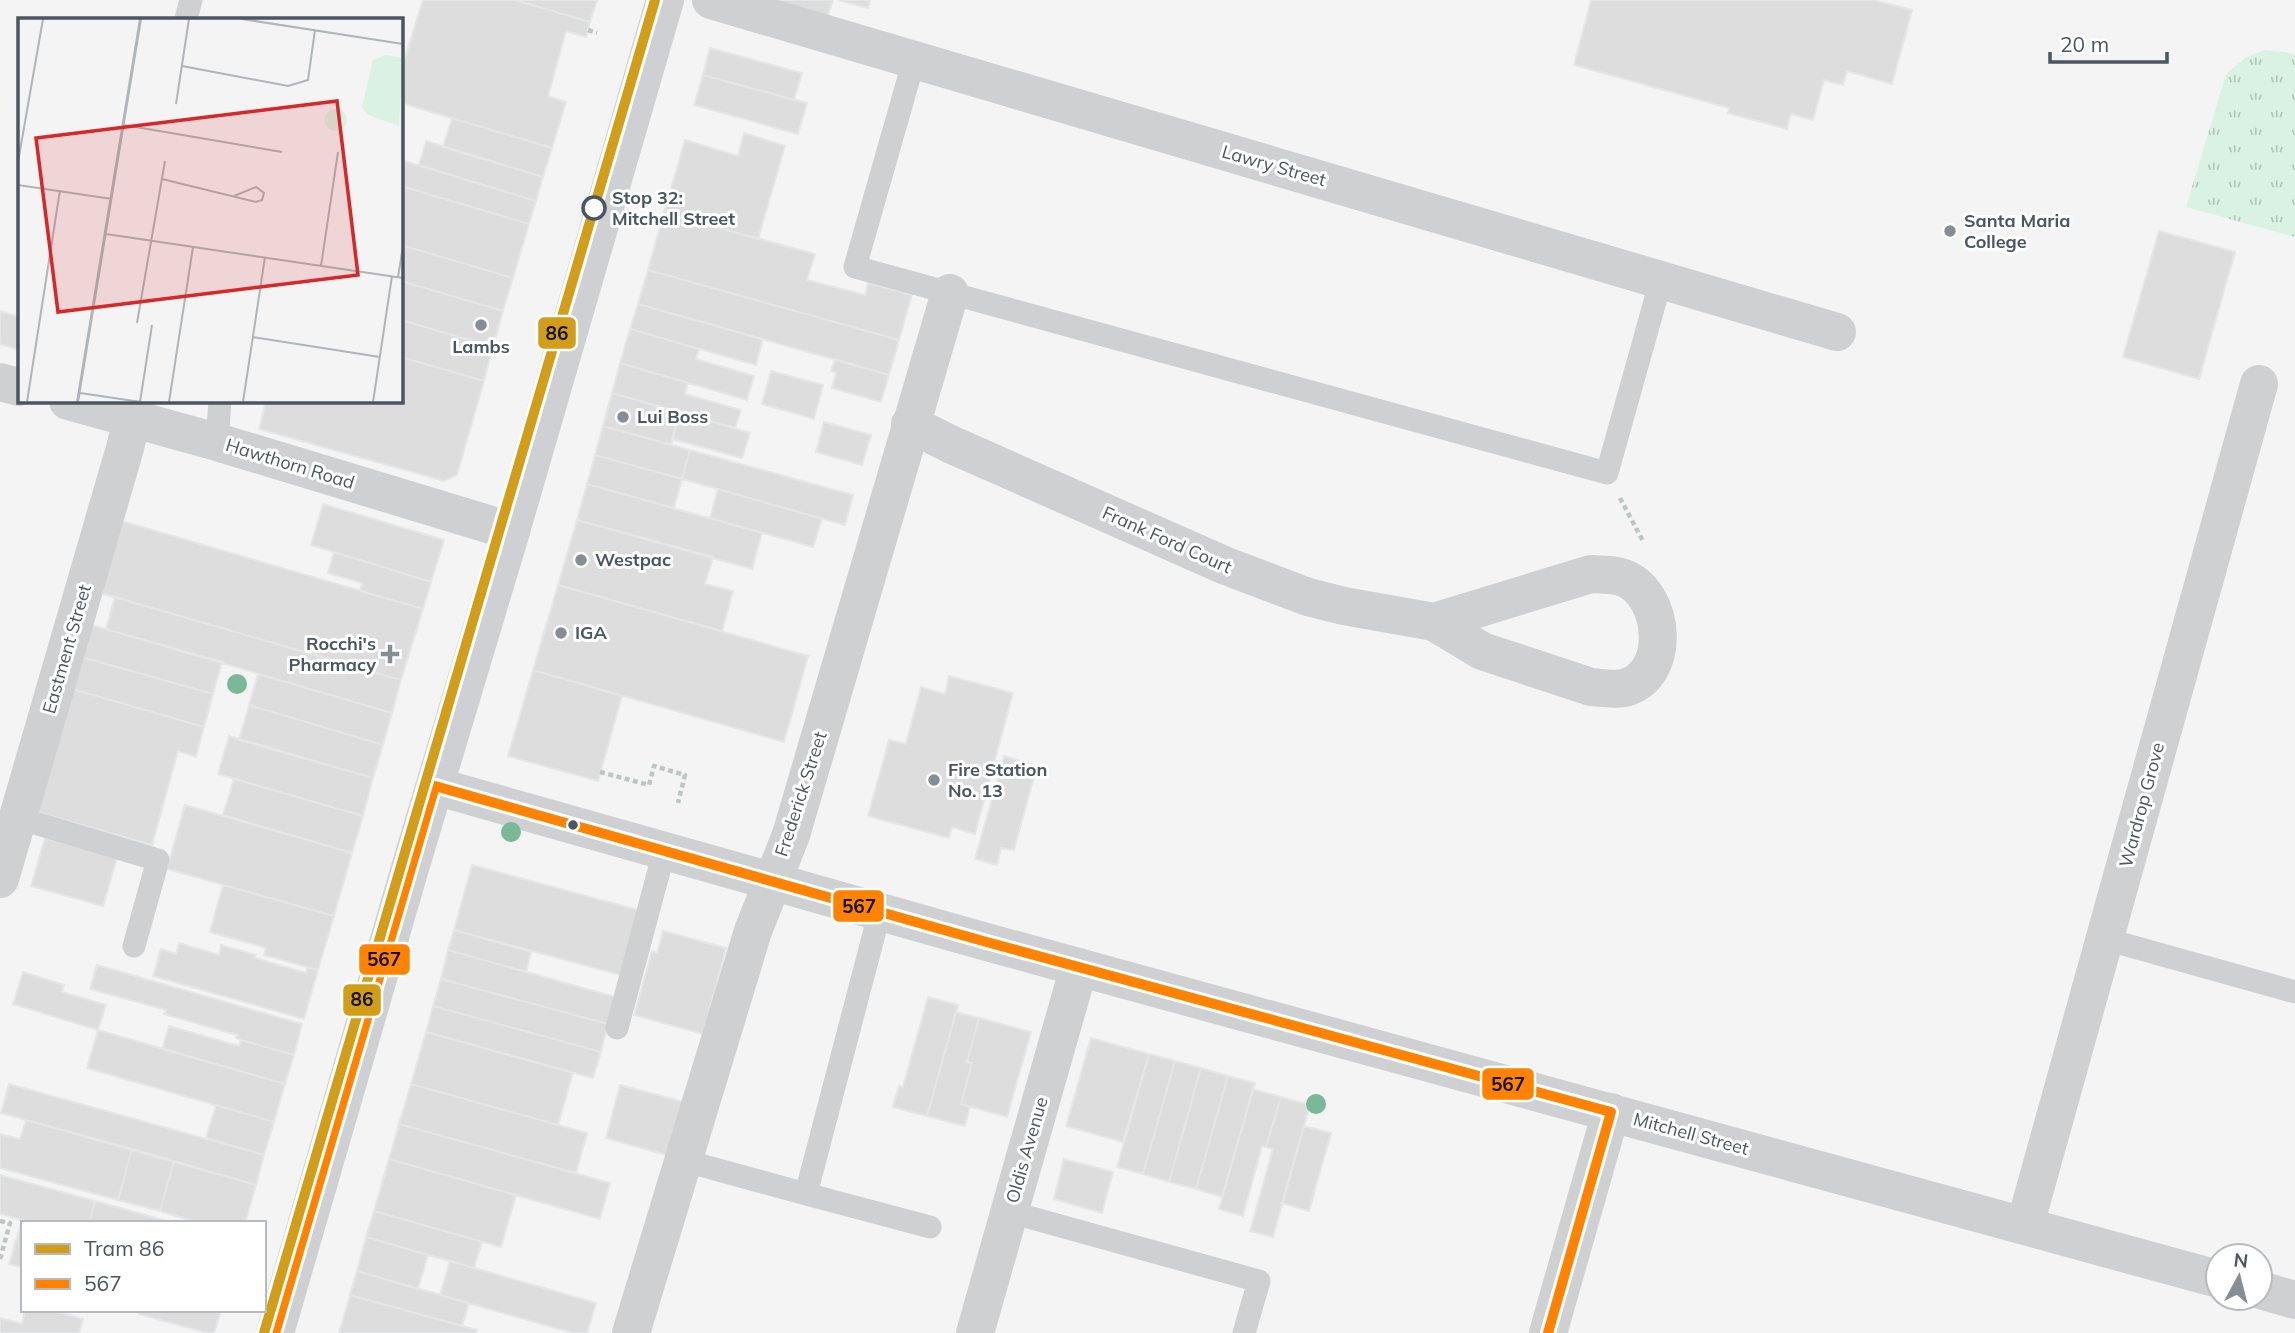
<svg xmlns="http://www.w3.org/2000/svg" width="2295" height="1333" font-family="Mulish,sans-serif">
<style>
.grass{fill:url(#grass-tufts)}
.building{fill:#ddddde;stroke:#e5e6e7;stroke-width:2}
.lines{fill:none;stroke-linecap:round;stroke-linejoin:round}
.path{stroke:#bcc7c4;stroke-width:4.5;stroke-dasharray:5 3.5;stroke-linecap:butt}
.service{stroke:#ced0d2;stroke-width:23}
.minor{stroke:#ced0d2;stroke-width:38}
.secondary{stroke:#ced0d4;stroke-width:38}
.bus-1-casing{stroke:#fff;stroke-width:16}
.bus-1{stroke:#ff8200;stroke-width:10}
.tram-1-casing{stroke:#fff;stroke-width:16}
.tram-1{stroke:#d29d18;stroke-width:10}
.tree{fill:#7ab899}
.stop-dot{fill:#fff;stroke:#4a5661;stroke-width:3.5}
.poi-dot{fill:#868d94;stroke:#fff;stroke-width:2.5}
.bus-dot{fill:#4a5661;stroke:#fff;stroke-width:2.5}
.labels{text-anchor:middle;stroke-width:6;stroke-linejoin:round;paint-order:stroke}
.street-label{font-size:18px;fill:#4a5661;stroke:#fff}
.stop-label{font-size:18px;font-weight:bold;fill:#4a5661;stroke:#fff;text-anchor:start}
.poi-label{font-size:18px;font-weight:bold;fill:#4a5661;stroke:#fff;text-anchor:start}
.inset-road{fill:none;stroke:#b0b5b9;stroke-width:2}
.view{fill:#d62828;fill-opacity:0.15;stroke:#d62828;stroke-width:3.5}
.inset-edge{fill:none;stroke:#4a5661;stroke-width:3.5}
.line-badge{stroke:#fff;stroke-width:2.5}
.pale-badge-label{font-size:19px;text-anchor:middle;font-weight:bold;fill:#111}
</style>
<defs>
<pattern id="grass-tufts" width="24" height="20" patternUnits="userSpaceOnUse" patternTransform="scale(1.75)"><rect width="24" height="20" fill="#d9f2e3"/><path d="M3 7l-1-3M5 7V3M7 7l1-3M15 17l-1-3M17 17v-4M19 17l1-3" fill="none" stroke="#b2c7bb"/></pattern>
</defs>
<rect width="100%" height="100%" fill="#f4f4f4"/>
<path class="grass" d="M 2264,50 L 2285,52 L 2295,55 L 2295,237 L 2186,207 L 2226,74 L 2245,58 Z"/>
<path class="building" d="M 423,0 L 515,0 L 590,22 L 586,37 L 566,31 L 548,96 L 566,102 L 552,148 L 401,103 L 401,70 Z
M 515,0 L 597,0 L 590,22 Z
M 770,0 L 833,0 L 827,18 Z
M 838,0 L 870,0 L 868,8 Z
M 1591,0 L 1874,0 L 1912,10 L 1892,84 L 1847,71 L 1843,85 L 1824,80 L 1813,120 L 1791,114 L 1787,129 L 1728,113 L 1729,108 L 1574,65 Z
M 710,48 L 802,73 L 794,100 L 703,75 Z
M 703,75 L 807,103 L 798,134 L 694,105 Z
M 452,118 L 552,148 L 543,177 L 443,147 Z
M 744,133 L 785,146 L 758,239 L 664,213 L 685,140 L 738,156 Z
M 426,141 L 543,177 L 536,201 L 419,165 Z
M 401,160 L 536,201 L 529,224 L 401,186 Z
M 401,186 L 529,224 L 513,278 L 401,245 Z
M 664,213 L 815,254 L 807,280 L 865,295 L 868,283 L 912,295 L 899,340 L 648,270 Z
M 2159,231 L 2235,252 L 2199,379 L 2123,357 Z
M 401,245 L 513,278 L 503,311 L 401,281 Z
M 648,270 L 899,340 L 889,375 L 638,304 Z
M 401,281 L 503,311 L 493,347 L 401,320 Z
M 638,304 L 763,339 L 756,365 L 630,329 Z
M 0,311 L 19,317 L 19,350 L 0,344 Z
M 401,320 L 493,347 L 484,381 L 401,357 Z
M 630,329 L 699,349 L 696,359 L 754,376 L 747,400 L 620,363 Z
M 401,357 L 484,381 L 457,475 L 444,481 L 259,429 L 266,401 L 401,401 Z
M 835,359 L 889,375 L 881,402 L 832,388 L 836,373 L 831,371 Z
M 620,363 L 688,383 L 685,394 L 741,410 L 735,428 L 612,393 Z
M 771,371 L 823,385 L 814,419 L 762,404 Z
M 612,393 L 680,412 L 671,445 L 603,426 Z
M 680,412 L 750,433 L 742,458 L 672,439 Z
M 824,422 L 871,435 L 862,465 L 816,452 Z
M 603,426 L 690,450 L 682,479 L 595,455 Z
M 690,450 L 853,495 L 845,525 L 682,479 Z
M 595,455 L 682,479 L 674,508 L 587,484 Z
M 587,484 L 762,533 L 752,569 L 577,520 Z
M 718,489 L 822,519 L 813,547 L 710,518 Z
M 323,504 L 444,540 L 431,582 L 311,545 Z
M 118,520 L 423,609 L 401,680 L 97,592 Z
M 577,520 L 713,557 L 705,584 L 733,591 L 722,631 L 558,585 Z
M 334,552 L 431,582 L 423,609 L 360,591 L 362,583 L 328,573 Z
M 558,585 L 808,656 L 784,742 L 533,670 Z
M 115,597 L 401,680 L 392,713 L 106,629 Z
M 88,624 L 222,662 L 213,694 L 78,656 Z
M 78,656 L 213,694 L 204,727 L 69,688 Z
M 533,670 L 622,696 L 598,781 L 508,756 Z
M 258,674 L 392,713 L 383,745 L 249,705 Z
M 949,676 L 1013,693 L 975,834 L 952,827 L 949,838 L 868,816 L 889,740 L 906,744 L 921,687 L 945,694 Z
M 69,688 L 204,727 L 196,757 L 178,751 L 152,845 L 33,811 Z
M 249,705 L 383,745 L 373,778 L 239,740 Z
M 229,736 L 373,778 L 363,816 L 218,774 Z
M 1004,756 L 1037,766 L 1014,850 L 1001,848 L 997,865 L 975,859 Z
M 234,779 L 363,816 L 352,853 L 223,815 Z
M 185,805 L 352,853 L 334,916 L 167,869 Z
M 45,838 L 117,858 L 103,906 L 31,886 Z
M 472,865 L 638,910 L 621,975 L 454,930 Z
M 223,885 L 334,916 L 318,970 L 264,955 L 266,948 L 210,932 Z
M 454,930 L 531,952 L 526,972 L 448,950 Z
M 663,931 L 726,948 L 703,1034 L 634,1015 L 652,951 L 657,953 Z
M 179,943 L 219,955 L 221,945 L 256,955 L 255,958 L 306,973 L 307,967 L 318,970 L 304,1019 L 153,976 L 161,949 L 176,954 Z
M 448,950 L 615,997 L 608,1024 L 441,979 Z
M 97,965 L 302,1024 L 294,1055 L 241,1040 L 236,1038 L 237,1035 L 164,1014 L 166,1010 L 90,989 Z
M 23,972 L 64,985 L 62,992 L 106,1005 L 98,1030 L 13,1004 Z
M 441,979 L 608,1024 L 601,1052 L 433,1006 Z
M 928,997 L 958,1005 L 927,1116 L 893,1107 L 899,1086 L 903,1087 Z
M 433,1006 L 601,1052 L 593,1078 L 426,1032 Z
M 956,1012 L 979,1018 L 967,1062 L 972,1063 L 961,1104 L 970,1107 L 965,1126 L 927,1116 Z
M 979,1018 L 1031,1032 L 1007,1117 L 961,1104 L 972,1063 L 967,1062 Z
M 169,1026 L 239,1046 L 241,1040 L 294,1055 L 285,1084 L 162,1049 Z
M 98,1030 L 285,1084 L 274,1122 L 87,1068 Z
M 426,1032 L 573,1073 L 558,1125 L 411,1084 Z
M 1091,1038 L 1149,1054 L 1123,1142 L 1066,1126 Z
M 1149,1054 L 1175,1061 L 1143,1174 L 1117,1167 Z
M 1175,1061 L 1201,1068 L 1169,1182 L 1143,1174 Z
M 1201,1068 L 1228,1076 L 1196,1189 L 1169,1182 Z
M 1228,1076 L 1255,1083 L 1222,1197 L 1196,1189 Z
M 9,1084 L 264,1155 L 256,1185 L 1,1113 Z
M 411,1084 L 587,1133 L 576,1173 L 399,1124 Z
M 620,1085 L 684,1102 L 670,1156 L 606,1138 Z
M 1253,1089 L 1281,1097 L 1266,1147 L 1262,1146 L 1243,1216 L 1219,1209 Z
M 1281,1097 L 1310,1105 L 1273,1237 L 1250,1231 L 1273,1149 L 1266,1147 Z
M 216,1105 L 274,1122 L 264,1155 L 206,1138 Z
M 26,1120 L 132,1149 L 118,1200 L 0,1168 L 0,1134 L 20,1139 Z
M 399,1124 L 610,1183 L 600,1219 L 389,1159 Z
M 1304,1126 L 1331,1133 L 1309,1211 L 1282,1203 Z
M 132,1149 L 174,1161 L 160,1211 L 118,1200 Z
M 389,1159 L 516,1195 L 501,1247 L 374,1211 Z
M 1064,1159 L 1113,1172 L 1102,1213 L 1054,1199 Z
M 174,1161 L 256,1185 L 245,1223 L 188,1223 L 189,1220 L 160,1211 Z
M 0,1175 L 95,1201 L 89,1223 L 32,1223 L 0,1214 Z
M 95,1201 L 174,1223 L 89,1223 Z
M 374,1211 L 482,1242 L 474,1268 L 366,1237 Z
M 22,1220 L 32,1223 L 23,1223 L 23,1268 L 9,1264 Z
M 366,1237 L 428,1255 L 418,1289 L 357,1271 Z
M 450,1261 L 596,1303 L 587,1333 L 573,1333 L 440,1295 Z
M 357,1271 L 469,1303 L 462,1326 L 350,1295 Z
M 350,1295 L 477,1330 L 476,1333 L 339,1333 Z
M 25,1310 L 52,1310 L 83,1319 L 79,1333 L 0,1333 L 0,1318 L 22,1324 Z
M 140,1310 L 221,1310 L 214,1333 L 207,1333 L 139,1314 Z"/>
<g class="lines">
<path class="path" d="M 588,30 L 597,33
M 1620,498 L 1644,543
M 600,772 L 649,785 L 654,766 L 685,775 L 678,803
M 0,1221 L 10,1223 L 0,1259"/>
<path class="service" d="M 186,19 L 191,0
M 914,60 L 855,267 L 1607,473 L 1661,280
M 217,442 L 220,401
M 18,818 L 158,860 L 134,946
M 880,911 L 806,1194 L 930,1227
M 2105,939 L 2295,992
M 617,1028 L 664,852
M 682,1160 L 806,1194
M 1010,1212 L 1259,1281 L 1244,1333"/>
<path class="minor" d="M 711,0 L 1837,332
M 0,382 L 19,387
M 68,401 L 217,442 L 511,531
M 910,424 L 950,444 L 1226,566 L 1308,597 L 1344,606 L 1434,622 L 1482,651 L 1591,687 C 1602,688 1613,690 1624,688 C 1672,676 1666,595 1624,578 C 1614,574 1602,575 1591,574 L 1434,622
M 435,786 L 983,941 L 2218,1279
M 0,879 L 125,448 L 132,418
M 2025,1225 L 2259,384
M 2260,1290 L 2295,1300
M 631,1333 L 753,931 L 791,835 L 950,293
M 975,1333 L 1079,967
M 1548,1333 L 1611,1112"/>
<path class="secondary" d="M 275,1333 L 410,868 L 511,531 L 665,0"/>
<g class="bus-1-casing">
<path id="bus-1" d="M 275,1333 L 435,786 L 983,941 L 1611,1112 L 1548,1333"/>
</g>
<use href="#bus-1" class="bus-1"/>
<g class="tram-1-casing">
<path id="tram-1" d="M 264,1333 L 655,0"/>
</g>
<use href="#tram-1" class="tram-1"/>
</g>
<g class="tree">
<circle cx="237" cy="684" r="10"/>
<circle cx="511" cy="832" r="10"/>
<circle cx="1316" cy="1104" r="10"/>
</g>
<circle class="stop-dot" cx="594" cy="208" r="11"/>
<g class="poi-dot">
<circle cx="1950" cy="231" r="7"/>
<circle cx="481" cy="325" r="7"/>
<circle cx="623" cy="417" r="7"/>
<circle cx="581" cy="560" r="7"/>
<circle cx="561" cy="633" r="7"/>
<path d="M386.5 643.5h7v7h7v7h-7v7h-7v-7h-7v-7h7z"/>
<circle cx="934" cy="780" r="7"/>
</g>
<circle class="bus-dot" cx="573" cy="825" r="6"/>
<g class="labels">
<g class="street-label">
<text transform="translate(1274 166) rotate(16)" y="6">Lawry Street</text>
<text transform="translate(290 464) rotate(17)" y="6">Hawthorn Road</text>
<text transform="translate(1167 540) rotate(24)" y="6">Frank Ford Court</text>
<text transform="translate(67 649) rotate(-74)" y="6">Eastment Street</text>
<text transform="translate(801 794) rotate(-72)" y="6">Frederick Street</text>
<text transform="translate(2142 805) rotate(-75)" y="6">Wardrop Grove</text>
<text transform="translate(1691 1134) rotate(15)" y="6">Mitchell Street</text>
<text transform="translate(1027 1150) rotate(-74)" y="6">Oldis Avenue</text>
</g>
<g class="stop-label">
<text x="612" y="204">Stop 32:<tspan x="612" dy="21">Mitchell Street</tspan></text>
</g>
<g class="poi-label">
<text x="1964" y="227">Santa Maria<tspan x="1964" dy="21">College</tspan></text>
<text x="481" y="353" text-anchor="middle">Lambs</text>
<text x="637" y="423">Lui Boss</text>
<text x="595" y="566">Westpac</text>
<text x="575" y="639">IGA</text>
<text x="376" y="650" text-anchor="end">Rocchi's<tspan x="376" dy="21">Pharmacy</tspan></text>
<text x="948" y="776">Fire Station<tspan x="948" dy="21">No. 13</tspan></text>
</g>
</g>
<g transform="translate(18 18)">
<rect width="385" height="385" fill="#f4f4f4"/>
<path d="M 368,37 L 385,40 L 381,108 L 350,97 L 344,89 L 355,42 ZM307 102a11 11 0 1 1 22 0a11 11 0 1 1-22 0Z" fill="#d9f2e3"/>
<path class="inset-road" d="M 224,1 L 385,26M 164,48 L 270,68 L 290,62 L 297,12M 158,86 L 171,1M 106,107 L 264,134M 0,144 L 25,1M 144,161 L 238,184 L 244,182 L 246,175 L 238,169 L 216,178M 0,167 L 94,181M 88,216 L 385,260M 303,248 L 320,134M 380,259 L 385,228M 119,305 L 147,143M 234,319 L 362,339M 62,375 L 123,384M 9,384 L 42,172M 59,384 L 122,1M 60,384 L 123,1M 122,384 L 134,307M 151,384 L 175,229M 225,384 L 247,239M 355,384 L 374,258"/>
<path class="view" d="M 319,83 L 340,257 L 40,294 L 18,120 Z"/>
<rect width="385" height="385" class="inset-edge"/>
</g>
<g class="line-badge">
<rect x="537" y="316" width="40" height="34" rx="7" fill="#d29d18"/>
<rect x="832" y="889" width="53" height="34" rx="7" fill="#ff8200"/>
<rect x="358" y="943" width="53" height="33" rx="7" fill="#ff8200"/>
<rect x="342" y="983" width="40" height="34" rx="7" fill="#d29d18"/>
<rect x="1481" y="1067" width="54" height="34" rx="7" fill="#ff8200"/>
</g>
<g class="pale-badge-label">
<text x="557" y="340">86</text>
<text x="859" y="913">567</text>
<text x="384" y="966">567</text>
<text x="362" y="1006">86</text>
<text x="1508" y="1091">567</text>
</g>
<rect x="21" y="1221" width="245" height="91" fill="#ffffff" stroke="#b7bbc0" stroke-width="2"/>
<rect x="35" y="1244" width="35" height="10" fill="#d29d18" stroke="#b7bbc0" stroke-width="2"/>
<text x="84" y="1256" font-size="21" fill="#4a5661">Tram 86</text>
<rect x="35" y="1279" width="35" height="10" fill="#ff8200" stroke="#b7bbc0" stroke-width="2"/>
<text x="84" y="1291" font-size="21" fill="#4a5661">567</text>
<g transform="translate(2239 1277) rotate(7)"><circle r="33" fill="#ffffff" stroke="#b7bbc0" stroke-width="2"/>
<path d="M0-5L12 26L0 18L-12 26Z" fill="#868d94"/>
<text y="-10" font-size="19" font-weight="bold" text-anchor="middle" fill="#4a5661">N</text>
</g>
<path d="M2050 52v10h117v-10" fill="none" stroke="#4a5661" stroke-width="3.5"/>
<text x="2060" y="52" font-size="21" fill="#4a5661" stroke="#ffffff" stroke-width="5" paint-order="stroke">20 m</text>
</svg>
